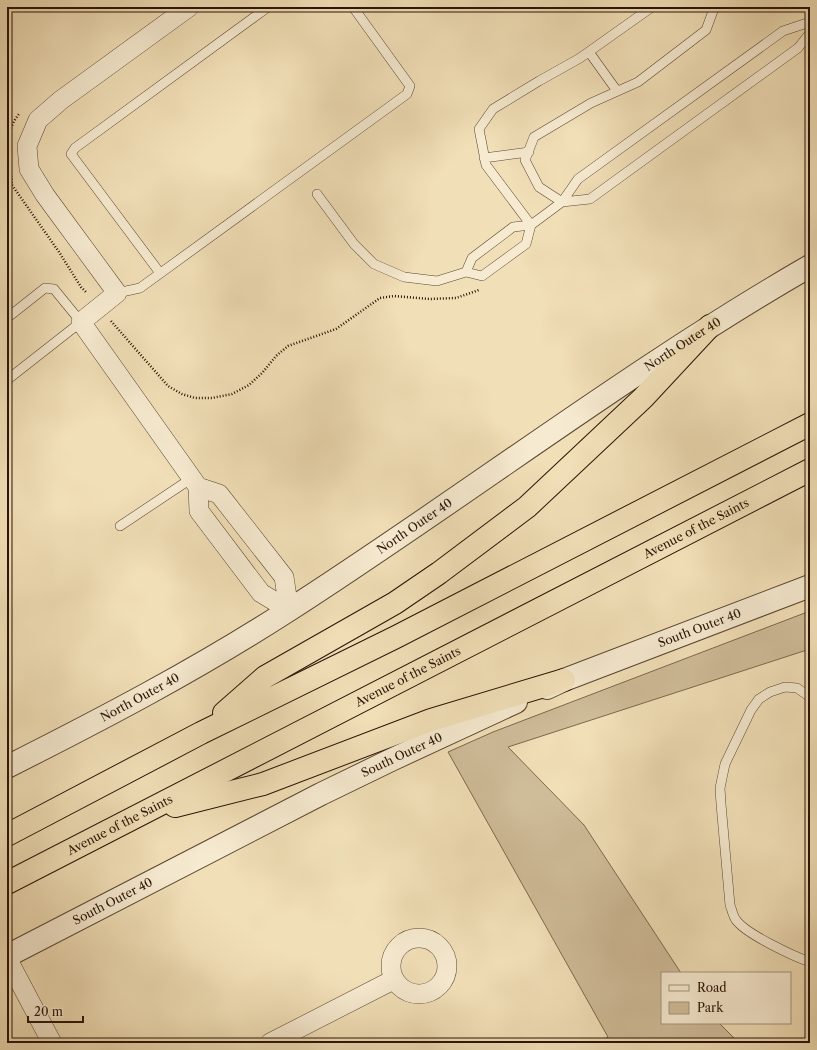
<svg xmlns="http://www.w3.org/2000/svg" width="817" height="1050" font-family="'Libre Caslon Text',serif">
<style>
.green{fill:#cfbc99;stroke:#7c6850}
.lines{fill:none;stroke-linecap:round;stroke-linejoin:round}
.service-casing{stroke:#5a4632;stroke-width:10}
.minor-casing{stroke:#5a4632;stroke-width:20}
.tertiary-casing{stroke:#5a4632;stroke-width:24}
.motorway-casing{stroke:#281306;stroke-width:24}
.path{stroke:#281306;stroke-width:2.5;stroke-dasharray:1 2;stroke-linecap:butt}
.service{stroke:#f6ead0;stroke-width:9}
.minor{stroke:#f6ead0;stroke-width:19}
.tertiary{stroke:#f6ead0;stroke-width:22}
.motorway{stroke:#f1dfb7;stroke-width:22}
.labels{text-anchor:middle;stroke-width:3.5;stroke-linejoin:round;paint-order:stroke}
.street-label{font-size:12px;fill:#281306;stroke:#f6ead0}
</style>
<rect width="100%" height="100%" fill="#f1dfb7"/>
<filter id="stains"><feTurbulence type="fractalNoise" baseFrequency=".005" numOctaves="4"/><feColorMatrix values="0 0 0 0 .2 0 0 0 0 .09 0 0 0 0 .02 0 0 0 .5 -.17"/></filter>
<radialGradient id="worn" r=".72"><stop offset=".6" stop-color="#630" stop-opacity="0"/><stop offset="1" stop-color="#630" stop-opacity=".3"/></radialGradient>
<path class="green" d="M 810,611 L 810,649 L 508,747 L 584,825 L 681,973 L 662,973 L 662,1023 L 719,1023 L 739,1043 L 597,1043 L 608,1037 L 448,752 L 493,732 Z"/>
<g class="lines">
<g class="service-casing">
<path id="service" d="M 652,7 L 580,58 L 539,81 L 493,109 L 479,129 L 486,165 L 531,225 L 562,202 L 578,179 L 783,31 L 810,22
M 712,7 L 713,11 L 706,30 L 638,82 L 591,103 L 534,137 L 525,160 L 539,187 L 562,202 L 590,199 L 798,48 L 810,33
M 589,52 L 617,91
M 484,158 L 529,152
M 317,194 L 354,244 L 374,264 L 404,277 L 437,281 L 466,272 L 482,276 L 526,244 L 531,225 L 513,227 L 472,258 L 466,272
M 160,273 L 71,154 L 75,148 L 268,7
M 117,293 L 140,288 L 407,94 L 410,86 L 353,7
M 7,318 L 45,288 L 54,289 L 81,322 L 7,380
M 120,526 L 192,478
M 810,697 L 797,688 L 785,687 L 770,692 L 759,699 L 751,710 L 725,764 L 720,788 L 721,804 L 730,905 C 732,910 733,916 736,920 C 746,934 793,956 810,962"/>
</g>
<g class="minor-casing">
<path id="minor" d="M 189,7 L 61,100 L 38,120 L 27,146 L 29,169 L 45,195 L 117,293 L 81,322 L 198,487
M 198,487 L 219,494 L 284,577 L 289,610 L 261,593 L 199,511 Z
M391 966a28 28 0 1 1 56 0a28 28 0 1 1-56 0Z
M 7,958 L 52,1043
M 270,1043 L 393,980"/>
</g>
<g class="tertiary-casing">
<g id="tertiary">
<path id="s1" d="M 547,688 L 564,680 L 810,586"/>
<path id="s2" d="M 7,767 C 102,719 196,670 286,612 C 462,499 628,371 810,266"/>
<path id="s3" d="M 7,956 L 321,794 L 391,760 L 516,702"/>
</g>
</g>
<g class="motorway-casing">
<g id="motorway">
<path d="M 224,713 L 265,677 L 395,603 L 439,573 L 527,507 L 643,398 L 710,326"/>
<path d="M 175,806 L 263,784 L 431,720 L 564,680"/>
<path d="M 7,835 L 201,733 L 396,637 L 810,424"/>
<path id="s4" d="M 7,883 L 810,470"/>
</g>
</g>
<path class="path" d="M 9,137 C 10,129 14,119 20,113
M 11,176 L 12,185 L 59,252 L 81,287 L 87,293
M 111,321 L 168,386 L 182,394 L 195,398 L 212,398 L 232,394 L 249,385 L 263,372 L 276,356 L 288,346 L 336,329 L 380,298 L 394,296 L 430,299 L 456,298 L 479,290"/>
<use href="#service" class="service"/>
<use href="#minor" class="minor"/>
<use href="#tertiary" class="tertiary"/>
<use href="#motorway" class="motorway"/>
</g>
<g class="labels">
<g class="street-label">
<text dy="4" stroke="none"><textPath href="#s2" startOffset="798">North Outer 40</textPath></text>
<text dy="4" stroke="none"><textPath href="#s2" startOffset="474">North Outer 40</textPath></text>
<text dy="4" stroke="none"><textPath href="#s4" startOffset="775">Avenue of the Saints</textPath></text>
<text dy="4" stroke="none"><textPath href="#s1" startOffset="164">South Outer 40</textPath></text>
<text dy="4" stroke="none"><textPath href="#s4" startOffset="451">Avenue of the Saints</textPath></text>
<text dy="4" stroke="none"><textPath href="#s2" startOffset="150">North Outer 40</textPath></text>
<text dy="4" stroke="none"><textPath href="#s3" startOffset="443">South Outer 40</textPath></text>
<text dy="4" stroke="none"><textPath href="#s4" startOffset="127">Avenue of the Saints</textPath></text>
<text dy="4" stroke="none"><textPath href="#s3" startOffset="119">South Outer 40</textPath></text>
</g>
</g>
<rect width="817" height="1050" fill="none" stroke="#f1dfb7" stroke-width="24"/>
<rect x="8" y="8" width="801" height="1034" fill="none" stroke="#281306" stroke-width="2"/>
<rect x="12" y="12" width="793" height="1026" fill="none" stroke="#281306"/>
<rect x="661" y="972" width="130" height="52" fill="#f6ead0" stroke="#a4947f"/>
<rect x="669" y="985" width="20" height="6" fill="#f6ead0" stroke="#a4947f"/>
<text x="697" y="992" font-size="12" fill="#281306">Road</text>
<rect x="669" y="1002" width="20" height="12" fill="#cfbc99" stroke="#a4947f"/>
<text x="697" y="1012" font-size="12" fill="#281306">Park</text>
<path d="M28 1016v6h55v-6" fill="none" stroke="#281306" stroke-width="2"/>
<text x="34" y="1016" font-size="12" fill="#281306" stroke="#f6ead0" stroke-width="3" paint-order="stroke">20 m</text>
<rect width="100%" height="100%" filter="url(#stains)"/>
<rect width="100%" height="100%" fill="url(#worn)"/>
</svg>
